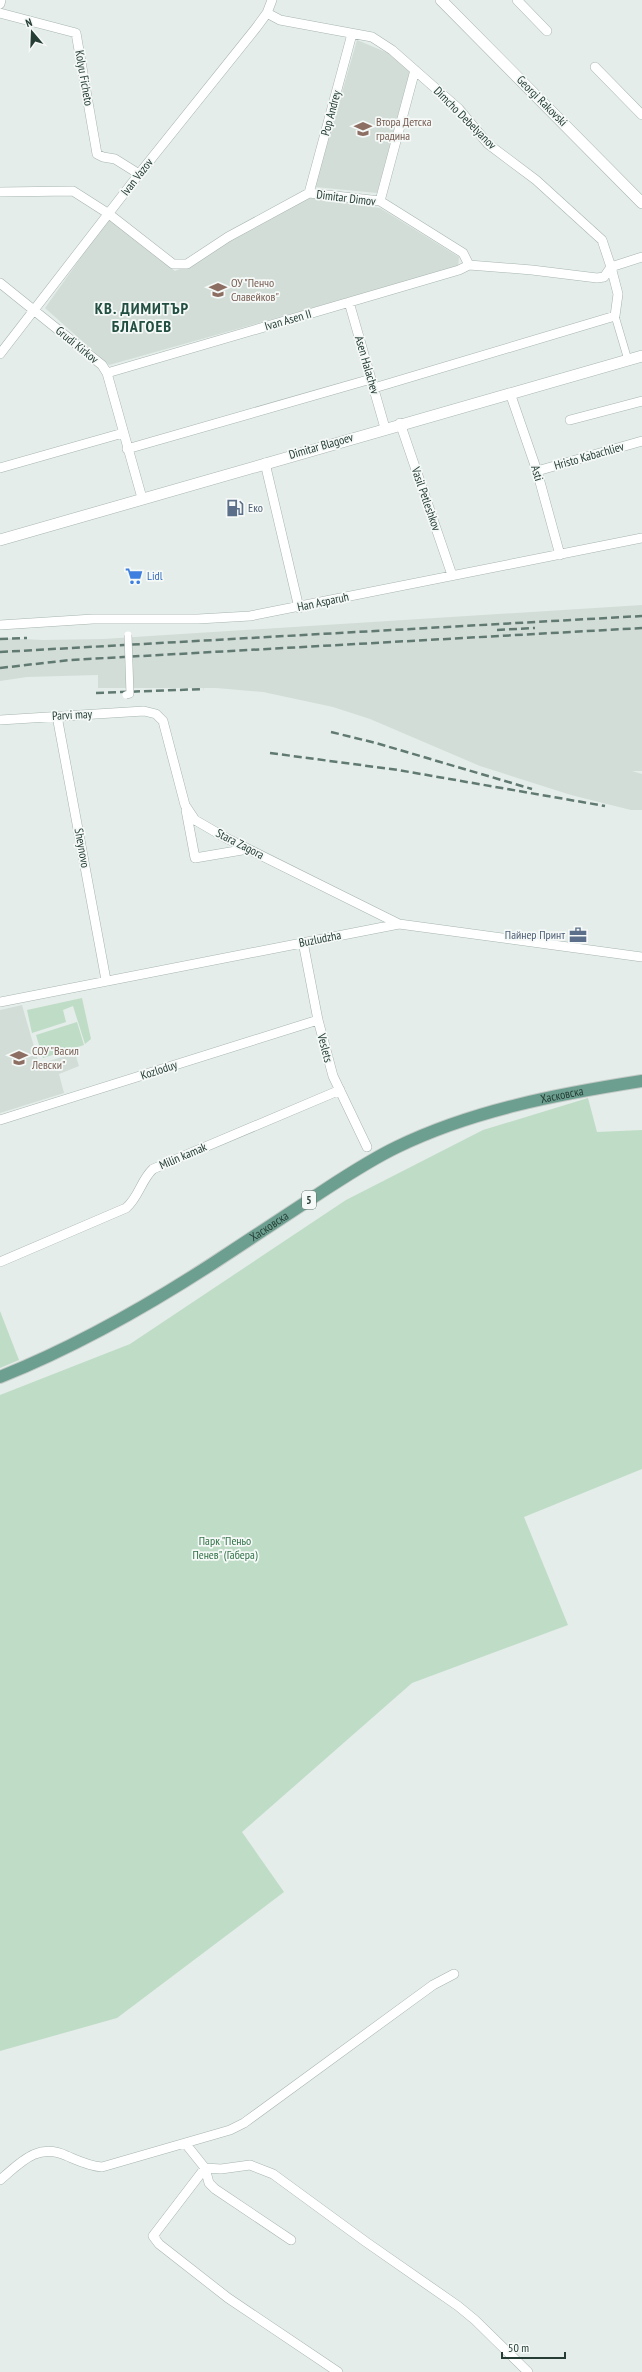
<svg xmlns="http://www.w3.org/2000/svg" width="642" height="2372" font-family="'PT Sans Narrow',sans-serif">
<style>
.built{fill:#d3ddd8}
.green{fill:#bfdcc6}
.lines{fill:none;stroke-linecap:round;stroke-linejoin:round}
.pedestrian-casing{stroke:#a7b5af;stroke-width:8}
.minor-casing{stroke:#a7b5af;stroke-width:10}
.tertiary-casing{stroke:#a7b5af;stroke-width:12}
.primary-casing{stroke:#c2c9c6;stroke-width:14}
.pedestrian{stroke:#fff;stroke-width:7}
.minor{stroke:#fff;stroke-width:9}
.tertiary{stroke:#fff;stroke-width:11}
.primary{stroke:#6c9f8f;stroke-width:12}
.rail{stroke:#607971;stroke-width:2.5;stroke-dasharray:8 4;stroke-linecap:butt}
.pedestrian-bridge-casing{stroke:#a7b5af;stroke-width:8;stroke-linecap:butt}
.pedestrian-bridge{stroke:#fff;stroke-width:7}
.labels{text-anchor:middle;stroke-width:3.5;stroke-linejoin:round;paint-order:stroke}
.shield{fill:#f5f9f7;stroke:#63756f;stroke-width:1}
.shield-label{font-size:11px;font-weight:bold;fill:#253d35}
.street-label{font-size:12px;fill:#253d35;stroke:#f5f9f7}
.education-label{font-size:12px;fill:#785e54;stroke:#f5f9f7;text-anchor:start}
.service-label{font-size:12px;fill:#4e5e75;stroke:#f5f9f7;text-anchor:start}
.shop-label{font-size:12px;fill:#366cbe;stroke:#f5f9f7;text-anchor:start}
.park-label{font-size:12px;fill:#327147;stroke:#f5f9f7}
.district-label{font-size:16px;font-weight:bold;letter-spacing:1px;fill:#224e41;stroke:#f5f9f7}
</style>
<rect width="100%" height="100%" fill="#e4ede9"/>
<path class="built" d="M 357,40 L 388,53 L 410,71 L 377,193 L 315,187 Z
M 310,198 L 380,208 L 459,257 L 458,267 L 109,365 L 45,308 L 109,218 L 175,271 L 189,265 L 233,238 Z
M 642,605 L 642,771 L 632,771 L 642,774 L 642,810 L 631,810 L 571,795 L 480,766 L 370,719 L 333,707 L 263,692 L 216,688 L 98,688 L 98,675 L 27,677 L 0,681 L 0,638 L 43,640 L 103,639 Z
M 22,1005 L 39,1064 L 75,1053 L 79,1066 L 59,1074 L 64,1093 L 0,1113 L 0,1010 Z"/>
<path class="green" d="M 82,998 L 91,1039 L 85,1044 L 73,1006 L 63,1010 L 66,1022 L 32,1033 L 27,1010 Z
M 77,1022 L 84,1045 L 43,1058 L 36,1035 Z
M 588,1098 L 597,1132 L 642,1130 L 642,1469 L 524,1517 L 568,1625 L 412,1683 L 242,1832 L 284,1892 L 117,2018 L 0,2051 L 0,1395 L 130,1344 L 346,1200 L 483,1130 Z
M 0,1311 L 19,1360 L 0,1368 Z"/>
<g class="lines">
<g class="pedestrian-casing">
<path id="pedestrian" d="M 615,316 L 628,360"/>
</g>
<g class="minor-casing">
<path id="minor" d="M 517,0 L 547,31
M 0,4 L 1,0
M 0,13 L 76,33 L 97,154 L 103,157 L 115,159 L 139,174
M 595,67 L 642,115
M 0,192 L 73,191 L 109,214 L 173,264 L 187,264 L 228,237 L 309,193 L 380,201 L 463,253 L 469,265 L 532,270 L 597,278 L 604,277 L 611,267 L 602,240 L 536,180 L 488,144 L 459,109 L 392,50 L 372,37 L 280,20 L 267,13
M 309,193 L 352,34
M 380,201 L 415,70
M 0,283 L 102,365 L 107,373 L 142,498
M 349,302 L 385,428
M 0,354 L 139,174 L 256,28 L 267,13 L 272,0
M 107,373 L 459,270 L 469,265
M 374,388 L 615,316 L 618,294 L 611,267 L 642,257
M 510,393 L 537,471 L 560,555
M 570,420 L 642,401
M 400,423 L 452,575
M 127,449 L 371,379
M 265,463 L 299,608
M 0,468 L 123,433
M 537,471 L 642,441
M 0,625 L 93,619 L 198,619 L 250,616 L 642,538
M 57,716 L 106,980
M 0,720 L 144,711 L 156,714 L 163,721 L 185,805 L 195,820 L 226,838 L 399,924
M 186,810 L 195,858 L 248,849
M 303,942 L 318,1020 L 333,1076 L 367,1147
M 0,1002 L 399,924 L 642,957
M 0,1120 L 318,1020
M 0,1262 L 126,1208 C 139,1197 141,1180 153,1169 L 340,1090
M 185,2143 L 205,2168 L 221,2169 L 250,2165 L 273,2174 L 366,2242 L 458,2306 L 475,2320 L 528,2372
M 0,2180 C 21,2162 38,2142 67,2156 C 79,2161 89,2166 102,2167 L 230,2130 L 244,2123 L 433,1985 L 454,1974
M 291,2240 L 215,2189 L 209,2183 L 205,2168 L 153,2236 L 159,2244 L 228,2298 L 338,2372"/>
</g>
<g class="tertiary-casing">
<path id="tertiary" d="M 441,0 L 642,203
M 0,540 L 642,356"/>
</g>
<g class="primary-casing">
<g id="primary">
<path id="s1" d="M 0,1377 C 75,1347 144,1308 212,1264 C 250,1239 288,1214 326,1189 C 349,1174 372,1159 397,1147 C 473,1110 559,1094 642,1081"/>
</g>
</g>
<use href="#pedestrian" class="pedestrian"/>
<use href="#minor" class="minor"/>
<use href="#tertiary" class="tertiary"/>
<use href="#primary" class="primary"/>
<path class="rail" d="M 497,630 L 535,628
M 0,639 L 27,638
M 0,652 L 642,616
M 0,668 L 70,660 L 642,628
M 96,693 L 204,689
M 331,732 L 376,743 L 532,789
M 270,753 L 398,770 L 605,806"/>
<g class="pedestrian-bridge-casing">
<path id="pedestrian-bridge" d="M 126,695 L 130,694 L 128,635"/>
</g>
<use href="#pedestrian-bridge" class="pedestrian-bridge"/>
</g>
<defs>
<g id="school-bare" transform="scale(1.38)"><path d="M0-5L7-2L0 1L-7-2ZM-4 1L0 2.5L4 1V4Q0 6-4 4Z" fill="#8d6e63" stroke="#f5f9f7" stroke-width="2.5" paint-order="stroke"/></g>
<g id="fuel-bare" transform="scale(1.38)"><path d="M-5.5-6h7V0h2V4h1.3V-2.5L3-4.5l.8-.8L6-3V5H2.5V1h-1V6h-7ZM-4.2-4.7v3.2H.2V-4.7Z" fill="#5c6f8a" stroke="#f5f9f7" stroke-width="2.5" paint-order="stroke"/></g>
<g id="supermarket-bare" transform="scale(1.38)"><path d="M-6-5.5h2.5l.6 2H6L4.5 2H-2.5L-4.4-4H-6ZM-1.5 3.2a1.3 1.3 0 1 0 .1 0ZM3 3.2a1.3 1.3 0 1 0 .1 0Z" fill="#3f7fe0" stroke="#f5f9f7" stroke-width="2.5" paint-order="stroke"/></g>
<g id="office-bare" transform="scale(1.38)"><path d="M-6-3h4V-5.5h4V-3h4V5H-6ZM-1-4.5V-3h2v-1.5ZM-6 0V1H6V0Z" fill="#5c6f8a" stroke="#f5f9f7" stroke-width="2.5" paint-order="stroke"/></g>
</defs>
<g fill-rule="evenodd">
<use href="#school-bare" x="363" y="129"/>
<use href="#school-bare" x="218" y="290"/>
<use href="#fuel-bare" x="235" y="508"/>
<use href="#supermarket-bare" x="134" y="576"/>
<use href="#office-bare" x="578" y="935"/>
<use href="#school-bare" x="19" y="1058"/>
</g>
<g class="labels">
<rect class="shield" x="302" y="1191" width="14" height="18" rx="3"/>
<g class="shield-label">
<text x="309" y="1204">5</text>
</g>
<g class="street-label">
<text transform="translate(84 78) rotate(80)" y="4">Kolyu Ficheto</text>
<text transform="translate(542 101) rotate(45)" y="4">Georgi Rakovski</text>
<text transform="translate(331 113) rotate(-75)" y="4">Pop Andrey</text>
<text transform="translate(465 118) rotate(45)" y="4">Dimcho Debelyanov</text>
<text transform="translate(137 177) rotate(-52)" y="4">Ivan Vazov</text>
<text transform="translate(346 198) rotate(7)" y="4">Dimitar Dimov</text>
<text transform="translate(288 320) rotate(-16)" y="4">Ivan Asen II</text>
<text transform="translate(77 345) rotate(39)" y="4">Grudi Kirkov</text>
<text transform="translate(367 365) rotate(74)" y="4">Asen Halachev</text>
<text transform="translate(321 446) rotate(-16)" y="4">Dimitar Blagoev</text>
<text transform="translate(589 456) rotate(-16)" y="4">Hristo Kabachliev</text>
<text transform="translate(537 473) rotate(73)" y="4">Asti</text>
<text transform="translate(426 499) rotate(71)" y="4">Vasil Petleshkov</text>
<text transform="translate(323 602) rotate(-12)" y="4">Han Asparuh</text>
<text transform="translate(72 715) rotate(-3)" y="4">Parvi may</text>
<text transform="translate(240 844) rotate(27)" y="4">Stara Zagora</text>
<text transform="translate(82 848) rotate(80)" y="4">Sheynovo</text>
<text transform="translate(320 939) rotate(-11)" y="4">Buzludzha</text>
<text transform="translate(325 1048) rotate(75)" y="4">Veslets</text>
<text transform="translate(159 1070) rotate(-18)" y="4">Kozloduy</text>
<text dy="4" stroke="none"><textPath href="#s1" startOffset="633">Хасковска</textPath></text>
<text transform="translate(183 1156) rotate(-23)" y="4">Milin kamak</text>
<text dy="4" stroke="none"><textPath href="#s1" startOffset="309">Хасковска</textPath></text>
</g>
<g class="education-label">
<text x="376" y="126">Втора Детска<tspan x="376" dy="14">градина</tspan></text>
<text x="231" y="287">ОУ "Пенчо<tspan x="231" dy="14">Славейков"</tspan></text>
<text x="32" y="1055">СОУ "Васил<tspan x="32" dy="14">Левски"</tspan></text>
</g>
<g class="service-label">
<text x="248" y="512">Еко</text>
<text x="565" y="939" text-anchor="end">Пайнер Принт</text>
</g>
<g class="shop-label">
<text x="147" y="580">Lidl</text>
</g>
<g class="park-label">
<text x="225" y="1545">Парк "Пеньо<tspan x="225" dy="14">Пенев" (Габера)</tspan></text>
</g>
<g class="district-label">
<text x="142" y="314">КВ. ДИМИТЪР<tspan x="142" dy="18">БЛАГОЕВ</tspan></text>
</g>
</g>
<g transform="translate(32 32) rotate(341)" stroke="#f5f9f7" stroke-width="3" paint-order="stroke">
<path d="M0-3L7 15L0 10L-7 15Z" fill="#253d35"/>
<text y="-6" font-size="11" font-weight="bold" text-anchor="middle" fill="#253d35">N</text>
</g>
<path d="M502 2352v6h63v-6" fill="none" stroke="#253d35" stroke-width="2"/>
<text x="508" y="2352" font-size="12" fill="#253d35" stroke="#f5f9f7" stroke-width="3" paint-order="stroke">50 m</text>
</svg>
